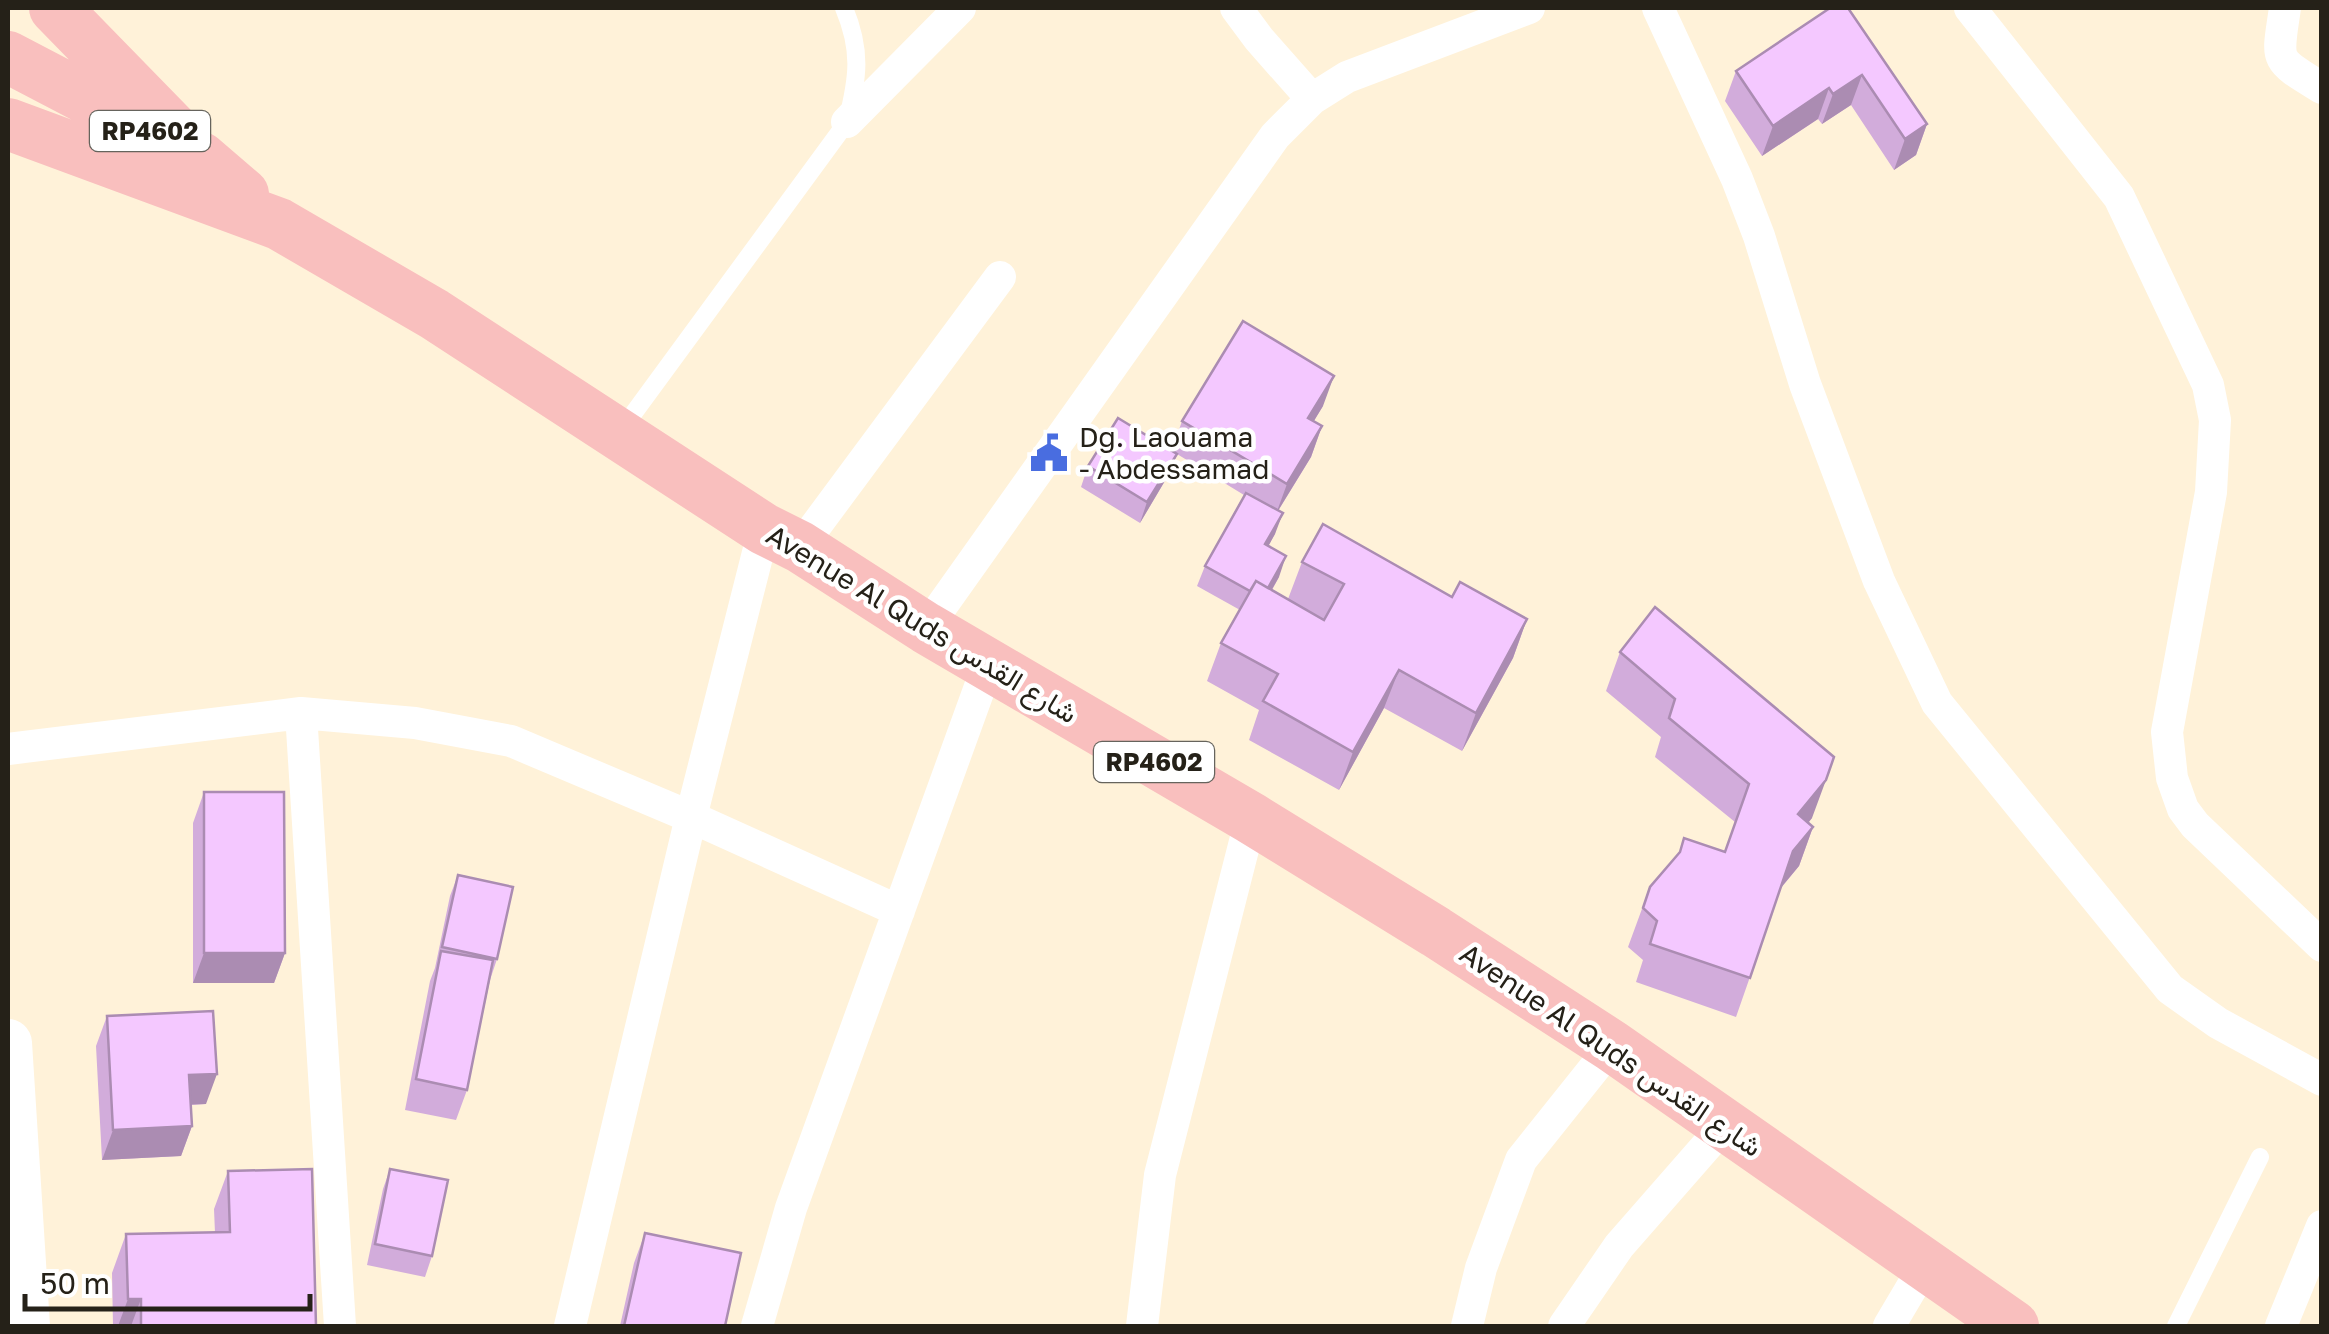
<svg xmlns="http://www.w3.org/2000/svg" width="2329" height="1334" font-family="'Golos Text',Vazirmatn,sans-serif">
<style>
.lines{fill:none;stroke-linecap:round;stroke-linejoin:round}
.lane{stroke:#fff;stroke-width:18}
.street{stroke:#fff;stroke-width:32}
.secondary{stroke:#fff;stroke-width:48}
.primary{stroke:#f9bfbe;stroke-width:52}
.wall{fill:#d2acdb}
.shaded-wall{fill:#ab8cb2}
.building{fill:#f4c8ff;stroke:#ab8cb2;stroke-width:2.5}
.labels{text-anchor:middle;stroke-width:9;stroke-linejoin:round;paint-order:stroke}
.shield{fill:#fff;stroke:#66645d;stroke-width:2.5}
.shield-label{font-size:25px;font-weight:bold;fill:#252118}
.poi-label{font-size:28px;fill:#252118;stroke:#fff;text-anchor:start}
.street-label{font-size:28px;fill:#252118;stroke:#fff}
</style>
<rect width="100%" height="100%" fill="#fff2d9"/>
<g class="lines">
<path class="lane" d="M 622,429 L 847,122 C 858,78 862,51 844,8
M 2176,1326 L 2260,1157"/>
<path class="street" d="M 1236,8 L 1259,39 L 1312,99
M 1658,8 L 1737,179 L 1759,236 L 1805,384 L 1879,581 L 1937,703 L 2170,989 L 2218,1023 L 2322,1080
M 1970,8 L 2119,197 L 2208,385 L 2215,420 L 2211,492 L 2167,732 L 2172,778 L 2183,809 L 2195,825 L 2322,946
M 2285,8 C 2277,63 2273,58 2322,88
M 847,122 L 960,8
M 800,547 L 1000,277
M 926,628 L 1275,136 L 1312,99 L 1347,77 L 1529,8
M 301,713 L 340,1326
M 8,749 L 301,713 L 415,723 L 511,741 L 691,817 L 899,911
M 570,1326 L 691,817 L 764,529
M 757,1326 L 791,1208 L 989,662
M 1142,1326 L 1160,1175 L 1251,818
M 1467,1326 L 1481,1268 L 1521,1160 L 1612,1046
M 1564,1326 L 1619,1246 L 1724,1126
M 1889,1326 L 1925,1265
M 2281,1326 L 2322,1226"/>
<path class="secondary" d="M 8,1043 L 26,1326"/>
<path class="primary" d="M 55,8 L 172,128
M 8,57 L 201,158 L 243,194
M 8,124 L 279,224 L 434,314 L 764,529 L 800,547 L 926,628 L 1251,818 L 1436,932 L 1612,1046 L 2013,1326"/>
</g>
<path class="wall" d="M 1830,8 L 1927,124 L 1916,155 L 1894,170 L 1851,105 L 1822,124 L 1818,119 L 1762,156 L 1725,101 L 1736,71 Z
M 1323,406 L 1313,422 L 1322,426 L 1311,457 L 1278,511 L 1275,534 L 1268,546 L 1279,577 L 1272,590 L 1288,599 L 1302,562 L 1452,597 L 1527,619 L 1513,658 L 1462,751 L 1384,708 L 1339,790 L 1249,740 L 1259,710 L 1207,681 L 1221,643 L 1240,610 L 1197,586 L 1205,566 L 1244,495 L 1177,454 L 1169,474 L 1140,523 L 1081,487 L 1088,466 L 1172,450 L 1182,421 Z
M 1655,607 L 1812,818 L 1808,823 L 1813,827 L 1799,866 L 1781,888 L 1736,1017 L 1636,982 L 1643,960 L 1628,947 L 1650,887 L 1725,852 L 1735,822 L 1655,757 L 1661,737 L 1606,691 L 1620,652 Z
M 204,792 L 285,953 L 274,983 L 193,983 L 193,823 Z
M 458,875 L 497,959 L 490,980 L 467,1090 L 456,1120 L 405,1110 L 430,981 L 435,968 L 450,896 Z
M 107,1016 L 206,1104 L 191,1105 L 192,1126 L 181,1156 L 102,1160 L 96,1046 Z
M 390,1169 L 432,1256 L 425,1277 L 367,1265 L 383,1189 Z
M 228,1171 L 316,1326 L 113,1326 L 112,1273 L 126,1234 L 215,1233 L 214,1209 Z
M 645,1233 L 725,1326 L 620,1326 L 634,1263 Z"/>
<path class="shaded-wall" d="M 1862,75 L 1851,105 L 1822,124 L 1833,94 Z
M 1829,88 L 1818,119 L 1762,156 L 1773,126 Z
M 1927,124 L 1916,155 L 1894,170 L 1905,139 Z
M 1334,376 L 1323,406 L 1297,449 L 1308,418 Z
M 1322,426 L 1311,457 L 1276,514 L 1287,484 Z
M 1177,454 L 1169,474 L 1140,523 L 1147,502 Z
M 1283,513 L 1275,534 L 1258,565 L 1265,544 Z
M 1286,556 L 1279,577 L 1255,619 L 1262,598 Z
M 1527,619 L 1513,658 L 1462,751 L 1476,713 Z
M 1399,670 L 1384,708 L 1339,790 L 1353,752 Z
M 1826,780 L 1812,818 L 1784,853 L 1798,814 Z
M 1813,827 L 1799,866 L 1779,890 L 1793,851 Z
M 204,953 L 285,953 L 274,983 L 193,983 Z
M 217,1074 L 206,1104 L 178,1105 L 189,1075 Z
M 192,1126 L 181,1156 L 102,1160 L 113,1130 Z
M 128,1299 L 141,1299 L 131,1326 L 118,1326 Z"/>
<path class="building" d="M 1830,8 L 1848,8 L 1927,124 L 1905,139 L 1862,75 L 1833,94 L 1829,88 L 1773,126 L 1736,71 Z
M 1243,321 L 1334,376 L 1308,418 L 1322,426 L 1287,484 L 1182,421 Z
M 1118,418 L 1177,454 L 1147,502 L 1088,466 Z
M 1246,493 L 1283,513 L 1265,544 L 1286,556 L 1268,588 L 1256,581 L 1250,591 L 1205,566 Z
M 1323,524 L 1452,597 L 1460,582 L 1527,619 L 1476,713 L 1399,670 L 1353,752 L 1263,701 L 1278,674 L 1221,643 L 1256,581 L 1324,620 L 1344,584 L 1302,562 Z
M 1655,607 L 1834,757 L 1826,780 L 1798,814 L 1813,827 L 1793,851 L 1750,978 L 1650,944 L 1657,921 L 1643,908 L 1650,887 L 1680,852 L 1684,838 L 1725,852 L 1749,784 L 1669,718 L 1675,699 L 1620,652 Z
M 204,792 L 284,792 L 285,953 L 204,953 Z
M 458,875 L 513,887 L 497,959 L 442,947 Z
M 441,951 L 493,960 L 467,1090 L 416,1079 Z
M 213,1011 L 217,1074 L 189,1075 L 192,1126 L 113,1130 L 107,1016 Z
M 312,1169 L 316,1326 L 141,1326 L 141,1299 L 128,1299 L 126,1234 L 230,1232 L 228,1171 Z
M 390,1169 L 448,1180 L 432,1256 L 375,1244 Z
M 645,1233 L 741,1253 L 725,1326 L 624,1326 Z"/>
<defs>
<g id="civic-bare" transform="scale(3)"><path d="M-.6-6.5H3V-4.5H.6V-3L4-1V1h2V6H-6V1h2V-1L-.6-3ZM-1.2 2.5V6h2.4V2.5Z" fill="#496de0" stroke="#fff" stroke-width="2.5" paint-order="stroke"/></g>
</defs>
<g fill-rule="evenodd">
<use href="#civic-bare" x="1049" y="453"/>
</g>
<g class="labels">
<g class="shield">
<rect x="90" y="111" width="120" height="40" rx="8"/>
<rect x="1094" y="742" width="120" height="40" rx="8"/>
</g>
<g class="shield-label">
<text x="150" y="140">RP4602</text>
<text x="1154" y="771">RP4602</text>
</g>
<g class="poi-label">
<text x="1079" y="447">Dg. Laouama<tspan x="1079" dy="32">- Abdessamad</tspan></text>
</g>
<g class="street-label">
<text transform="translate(922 624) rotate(31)" y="10">Avenue Al Quds شارع القدس</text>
<text transform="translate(1611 1050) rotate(34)" y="10">Avenue Al Quds شارع القدس</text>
</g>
</g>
<rect width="2329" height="1334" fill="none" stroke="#252118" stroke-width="20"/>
<path d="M25 1294v15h285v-15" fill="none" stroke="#252118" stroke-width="5"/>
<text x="40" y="1294" font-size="30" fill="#252118" stroke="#ffffff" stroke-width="8" paint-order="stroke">50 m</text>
</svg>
